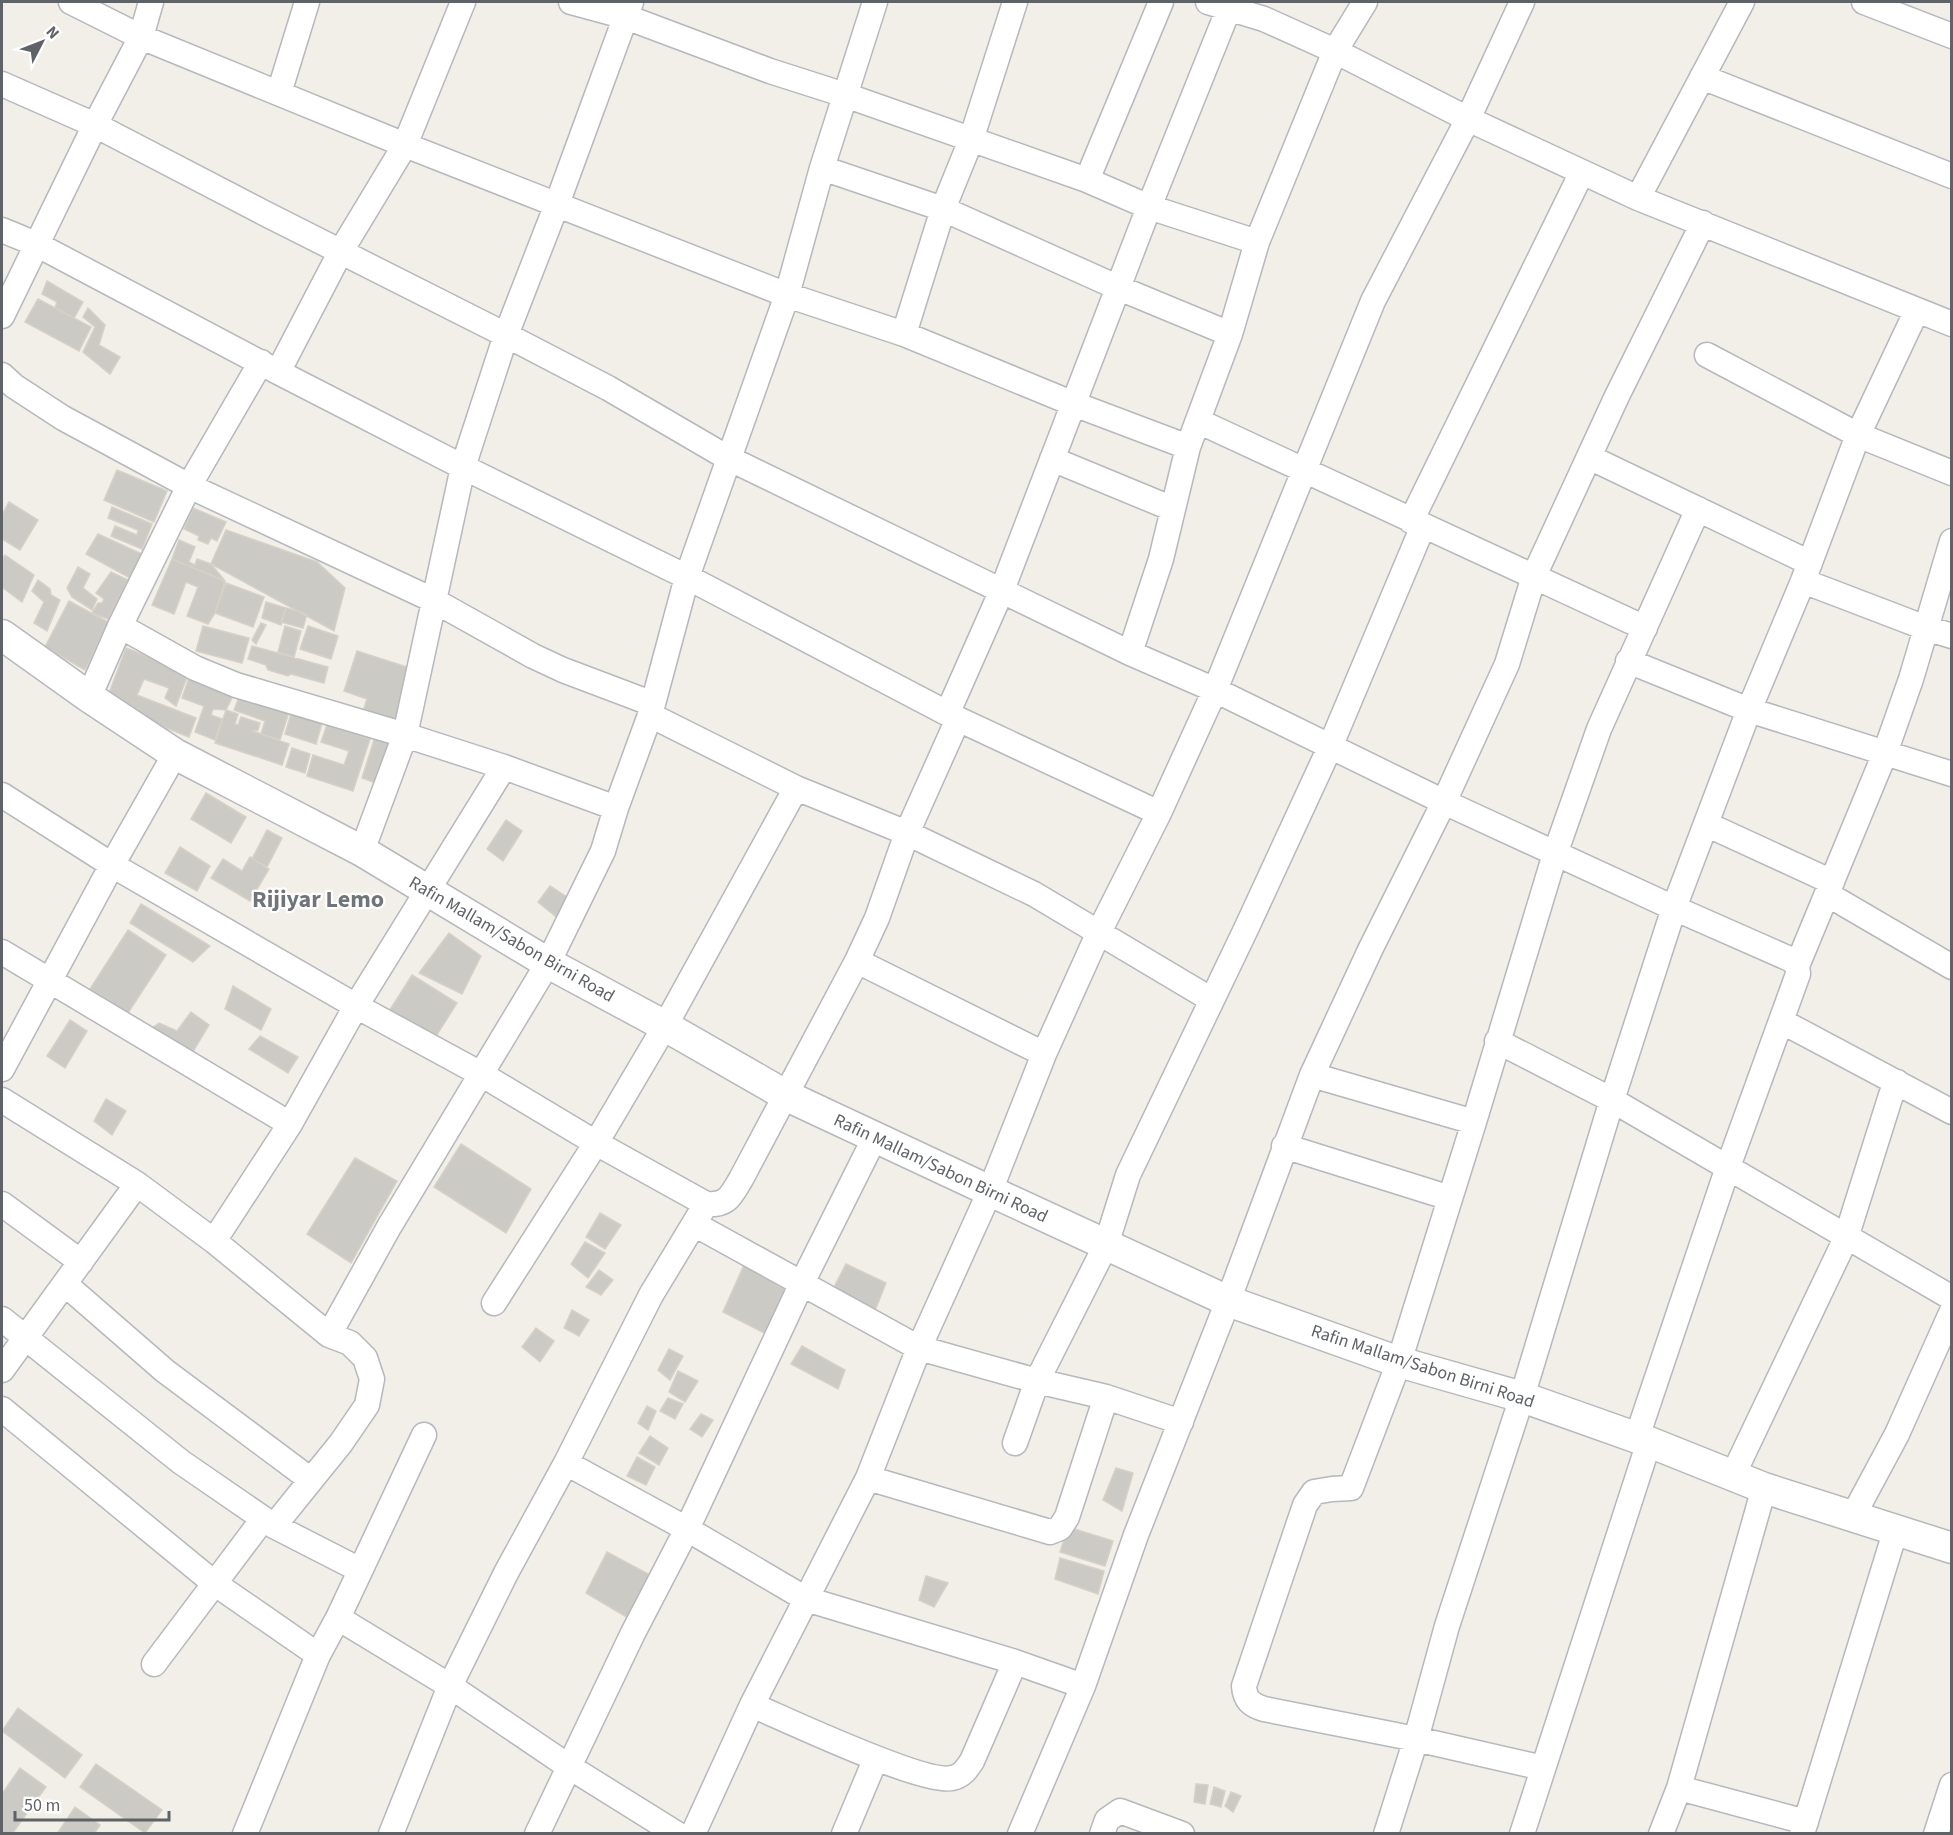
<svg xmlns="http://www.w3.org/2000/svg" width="1953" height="1835" font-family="'Source Sans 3',sans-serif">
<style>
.building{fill:#cccac5;stroke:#d6d1c6;stroke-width:1.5}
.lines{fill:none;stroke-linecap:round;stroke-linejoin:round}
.minor-casing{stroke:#b5b8bc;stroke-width:27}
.tertiary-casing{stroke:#b5b8bc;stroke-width:33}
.minor{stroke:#fff;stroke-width:24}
.tertiary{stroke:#fff;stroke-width:30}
.labels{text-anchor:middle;stroke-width:4.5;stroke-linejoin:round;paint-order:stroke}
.street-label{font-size:18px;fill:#5f6368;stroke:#fff}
.district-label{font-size:24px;font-weight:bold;fill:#70757a;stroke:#fff}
</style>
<rect width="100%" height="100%" fill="#f1efe8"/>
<path class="building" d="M 47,281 L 83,302 L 74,318 L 55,308 L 57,302 L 42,294 Z
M 38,299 L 91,327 L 79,351 L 25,322 Z
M 88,308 L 105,325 L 99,345 L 120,357 L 110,374 L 83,352 L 95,327 L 83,317 Z
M 117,470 L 167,491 L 154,522 L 104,500 Z
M 9,502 L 38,520 L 20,550 L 2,539 L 2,515 Z
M 112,507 L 152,524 L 142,549 L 111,536 L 115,526 L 137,535 L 138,530 L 108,518 Z
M 193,508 L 226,522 L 217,541 L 211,538 L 208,544 L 198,540 L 199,536 L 184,529 Z
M 226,530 L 317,562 L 345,588 L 334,631 L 211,564 Z
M 98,534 L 142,554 L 130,578 L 86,554 Z
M 179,540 L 195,547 L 189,562 L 195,565 L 197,559 L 211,564 L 225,581 L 172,559 Z
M 5,555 L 34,575 L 22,602 L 2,587 L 2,560 Z
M 172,559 L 225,581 L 215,613 L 208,624 L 187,616 L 198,587 L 186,582 L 174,614 L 152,605 Z
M 78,567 L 90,574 L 83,588 L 97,599 L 92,610 L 72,597 L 67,588 Z
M 111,572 L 128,580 L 108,619 L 92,613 L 98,603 L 102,603 L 104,599 L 96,593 Z
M 38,580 L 50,589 L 51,595 L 60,600 L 47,631 L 34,623 L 44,602 L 32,591 Z
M 226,583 L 264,597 L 253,627 L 215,613 Z
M 69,601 L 108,622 L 85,670 L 45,647 Z
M 266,602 L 286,608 L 281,625 L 262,618 Z
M 286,608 L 307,614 L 303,628 L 281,622 Z
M 261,623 L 266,625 L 256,644 L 252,640 Z
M 203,626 L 249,638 L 242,663 L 196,651 Z
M 285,626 L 301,631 L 294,657 L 278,652 Z
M 308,626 L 338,636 L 331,659 L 300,649 Z
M 252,646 L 328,667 L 324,683 L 291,674 L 288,676 L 268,670 L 266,665 L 248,659 Z
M 126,648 L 189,672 L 176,706 L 165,698 L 169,688 L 144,679 L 137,695 L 196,718 L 189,737 L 105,704 Z
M 357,651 L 413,669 L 396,722 L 363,711 L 367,699 L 344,691 Z
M 191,672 L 237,688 L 226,710 L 213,709 L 211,715 L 222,719 L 215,740 L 195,732 L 204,706 L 182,698 Z
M 241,692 L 290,709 L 280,740 L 261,734 L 265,721 L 234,710 Z
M 226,710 L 238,714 L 235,724 L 238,725 L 241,717 L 260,723 L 258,730 L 253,731 L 289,744 L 282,765 L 215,743 Z
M 291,714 L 322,723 L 316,744 L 285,734 Z
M 327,725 L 370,739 L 353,791 L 307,776 L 313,755 L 344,765 L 349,751 L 321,742 Z
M 375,737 L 393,743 L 379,784 L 362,778 Z
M 292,748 L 310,754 L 305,773 L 286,767 Z
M 206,793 L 246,817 L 231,843 L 191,819 Z
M 506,820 L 522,831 L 503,861 L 487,849 Z
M 267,830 L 282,838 L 267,867 L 252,859 Z
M 180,847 L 210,866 L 197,891 L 165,873 Z
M 250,857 L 269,869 L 250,901 L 211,878 L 223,859 L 242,871 Z
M 550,886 L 570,899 L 559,919 L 538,902 Z
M 141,904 L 210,946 L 193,962 L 130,923 Z
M 128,930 L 166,955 L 128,1013 L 90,989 Z
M 449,933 L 481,956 L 462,994 L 419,973 Z
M 412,975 L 457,1003 L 433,1041 L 386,1016 Z
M 233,986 L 271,1009 L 261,1030 L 225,1009 Z
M 191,1012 L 209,1025 L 191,1055 L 152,1028 L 159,1023 L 177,1031 Z
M 70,1020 L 87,1031 L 65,1068 L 47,1056 Z
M 260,1036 L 298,1057 L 288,1073 L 249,1049 Z
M 106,1099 L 126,1111 L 112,1135 L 94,1121 Z
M 461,1144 L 531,1189 L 506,1233 L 434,1187 Z
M 355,1158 L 397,1181 L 351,1263 L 307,1234 Z
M 600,1213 L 621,1225 L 605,1249 L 586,1237 Z
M 585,1242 L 605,1253 L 588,1278 L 571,1264 Z
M 846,1264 L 886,1283 L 871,1321 L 829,1297 Z
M 744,1265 L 787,1291 L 768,1335 L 723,1312 Z
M 599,1270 L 613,1280 L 601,1295 L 586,1287 Z
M 572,1310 L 589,1320 L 579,1336 L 564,1328 Z
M 536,1328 L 554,1341 L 540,1362 L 522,1347 Z
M 802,1346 L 845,1370 L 838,1389 L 791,1364 Z
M 669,1349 L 683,1356 L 670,1380 L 658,1370 Z
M 678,1371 L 698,1381 L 685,1402 L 669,1392 Z
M 668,1398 L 683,1404 L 675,1419 L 660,1411 Z
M 647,1406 L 656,1411 L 648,1430 L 638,1423 Z
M 701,1414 L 713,1420 L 702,1437 L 690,1429 Z
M 650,1436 L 668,1448 L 659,1465 L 639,1453 Z
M 637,1457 L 655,1467 L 646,1485 L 627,1476 Z
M 1116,1468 L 1133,1473 L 1122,1511 L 1103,1500 Z
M 1068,1527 L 1113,1541 L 1105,1566 L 1060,1552 Z
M 607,1552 L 652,1576 L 628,1618 L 586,1593 Z
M 1060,1558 L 1104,1571 L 1098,1594 L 1055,1579 Z
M 926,1576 L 948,1583 L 934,1607 L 919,1600 Z
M 18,1708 L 82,1755 L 65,1778 L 2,1731 Z
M 96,1764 L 162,1810 L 145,1833 L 80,1787 Z
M 20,1768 L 46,1787 L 12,1834 L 2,1834 L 2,1794 Z
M 1196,1784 L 1208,1785 L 1205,1804 L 1194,1802 Z
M 1214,1787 L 1225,1791 L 1221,1807 L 1210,1804 Z
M 1231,1792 L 1241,1796 L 1233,1812 L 1225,1806 Z
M 75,1807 L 100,1825 L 94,1834 L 57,1834 Z"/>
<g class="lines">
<g class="minor-casing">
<path id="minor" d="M 71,2 L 141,37 L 405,145 L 787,295 L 904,334 L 1074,404 L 1188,447
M 571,2 L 626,17 L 770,71 L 845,95 L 1087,180 L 1149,207 L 1257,242
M 1208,2 L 1264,19 L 1335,51 L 1468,119 L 1638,198 L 1952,324
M 1864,2 L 1952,36
M 1702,77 L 1952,176
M 2,84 L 95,125 L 266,214 L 506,335 L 608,388 L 728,458 L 1130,653 L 1215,690 L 1444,802 L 1674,908 L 1792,960 L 1797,966
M 279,93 L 307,2
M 822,168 L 943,209 L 1119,288 L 1230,334
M 1087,180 L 1161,2
M 1638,198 L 1742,2
M 2,230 L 36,244 L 278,372 L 463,467 L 687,577 L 958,719 L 1159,813
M 2,316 L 95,125 L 141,37 L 151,2
M 904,334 L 943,209 L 971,140 L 1015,2
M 1707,355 L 1858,435 L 1952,473
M 278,372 L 341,251 L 405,145 L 463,2
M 2,375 L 14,386 L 63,418 L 189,486 L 433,600 L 533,656 L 563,670 L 653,704
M 1198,421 L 1645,628
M 1589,457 L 1810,563
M 1052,459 L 1173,509
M 1411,521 L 1582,172
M 1803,581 L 1926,628 L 1952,636
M 120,626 L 195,668 L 236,685 L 405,735 L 504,767 L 616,808
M 1130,653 L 1161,559 L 1188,447 L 1230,334 L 1257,242 L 1335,51 L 1365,2
M 1628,661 L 1749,710 L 1952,774
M 89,697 L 120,626 L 189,486 L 261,362
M 948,712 L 1002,590 L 1149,207 L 1229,8
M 650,715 L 796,788 L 907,833 L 1034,894 L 1212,1000
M 2,795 L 112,865 L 356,1006 L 481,1074 L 596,1143 L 706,1204 C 728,1206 731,1195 741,1179 L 857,961 L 877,918 L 907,833 L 958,719
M 1706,824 L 1832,882
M 362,851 L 405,735 L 463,467 L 506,335 L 557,204 L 631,2
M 1827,894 L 1952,967
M 2,952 L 290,1124
M 857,961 L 1044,1054
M 1781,1021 L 1952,1112
M 1497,1041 L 1612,1100 L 1952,1298
M 2,1069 L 112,865 L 175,754
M 1312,1075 L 1474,1122
M 2,1100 L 137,1184 L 214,1241 L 329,1335 L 350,1343 L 365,1358 L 372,1379 L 367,1405 L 341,1443 L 274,1526
M 1284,1146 L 1450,1198
M 2,1204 L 81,1262
M 694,1224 L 919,1348 L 1037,1381 L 1106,1397 L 1181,1422
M 214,1241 L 290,1124 L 356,1006 L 504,767
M 65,1284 L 165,1371 L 311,1480
M 494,1303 L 596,1143 L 665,1026 L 796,788
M 2,1319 L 181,1462 L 274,1526 L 360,1570
M 329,1335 L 389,1227 L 548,963 L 603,851 L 616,808 L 650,715 L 687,577 L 787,295 L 822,168 L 875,2
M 2,1370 L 137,1184
M 2,1409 L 214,1583 L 318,1655
M 1637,1437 L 1728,1167 L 1798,974 L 1797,966 L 1885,753 L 1911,679 L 1952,541
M 1015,1443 L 1037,1381 L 1106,1245 L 1128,1175 L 1246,929 L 1330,747 L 1423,526
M 566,1463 L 687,1529 L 806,1599 L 1015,1662 L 1083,1686
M 1733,1475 L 1846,1238 L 1891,1095 L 1897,1082
M 868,1478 L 1050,1532 L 1060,1528 L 1067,1517 L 1106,1397
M 1853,1516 L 1897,1434 L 1952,1311
M 338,1618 L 450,1686 L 568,1766 L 677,1834
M 154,1664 L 263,1519
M 752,1705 C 785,1719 924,1785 952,1778 C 962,1776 966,1770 972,1761 L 1015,1662
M 1543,1768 L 1416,1739 L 1264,1709 C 1251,1705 1245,1700 1244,1686 L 1305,1505 L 1314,1492 L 1332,1489 L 1351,1488 L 1399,1362 L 1474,1122 L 1555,854 L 1599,729 L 1698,509
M 1679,1788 L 1806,1822
M 245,1834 L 318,1655 L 338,1618 L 424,1435
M 391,1834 L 450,1686 L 506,1573 L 566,1463 L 651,1295 L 706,1204
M 537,1834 L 633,1633 L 687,1529 L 802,1283 L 875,1137
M 693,1834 L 752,1705 L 868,1478 L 919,1348 L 990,1191 L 1044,1054 L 1099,932 L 1159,813 L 1215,690 L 1373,301 L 1468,119 L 1522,2
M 844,1834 L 876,1758
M 1020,1834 L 1083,1686 L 1136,1535 L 1228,1301 L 1312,1075 L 1371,948 L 1444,802 L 1507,664 L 1534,576 L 1617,396 L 1703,223
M 1102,1834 L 1107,1820 L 1120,1811 L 1182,1834
M 1386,1834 L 1416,1739 L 1447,1626 L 1522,1397 L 1612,1100 L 1674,908 L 1749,710 L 1803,581 L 1858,435 L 1917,310
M 1522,1834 L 1649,1442
M 1661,1834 L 1679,1788 L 1764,1488
M 1802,1834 L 1896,1529
M 1936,1834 L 1952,1785"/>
</g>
<g class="tertiary-casing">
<path id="tertiary" d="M 2,635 L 89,697 L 175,754 L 362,851 L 548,963 L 665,1026 L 787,1096 L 990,1191 L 1228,1301 L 1399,1362 L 1522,1397 L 1649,1442 L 1764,1488 L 1952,1548"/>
</g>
<use href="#minor" class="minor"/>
<use href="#tertiary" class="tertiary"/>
</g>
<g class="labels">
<g class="street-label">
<text transform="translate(512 939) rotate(30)" y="6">Rafin Mallam/Sabon Birni Road</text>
<text transform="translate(941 1168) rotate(25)" y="6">Rafin Mallam/Sabon Birni Road</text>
<text transform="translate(1423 1366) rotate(18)" y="6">Rafin Mallam/Sabon Birni Road</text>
</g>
<g class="district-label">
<text x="318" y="907">Rijiyar Lemo</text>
</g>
</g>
<rect width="1953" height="1835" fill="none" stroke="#5f6368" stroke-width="6"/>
<g transform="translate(42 42) rotate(48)" stroke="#ffffff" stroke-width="4.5" paint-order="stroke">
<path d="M0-4.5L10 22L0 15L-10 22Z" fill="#5f6368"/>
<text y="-9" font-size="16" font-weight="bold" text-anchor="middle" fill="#5f6368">N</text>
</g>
<path d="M15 1811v9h154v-9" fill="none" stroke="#5f6368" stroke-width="3"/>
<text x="24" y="1811" font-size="18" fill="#5f6368" stroke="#ffffff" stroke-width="4.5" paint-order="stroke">50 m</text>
</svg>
